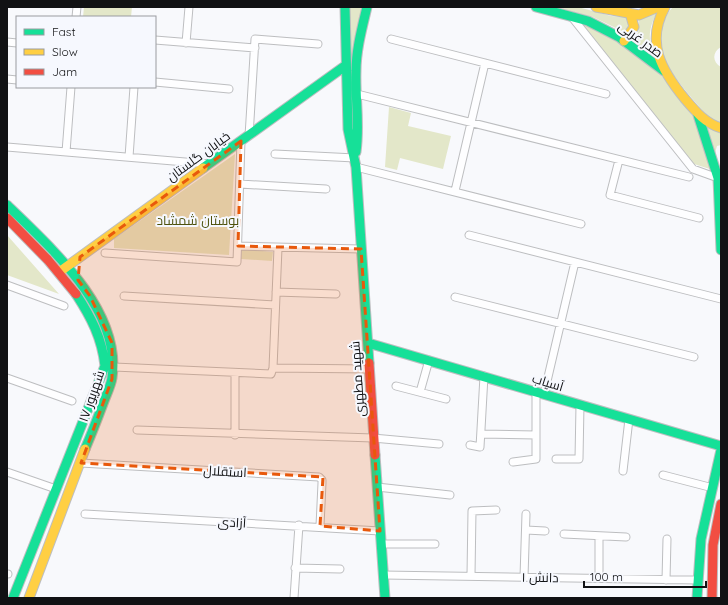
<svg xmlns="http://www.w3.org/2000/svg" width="728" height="605" font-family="Quicksand,Cairo,sans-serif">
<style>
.green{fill:#e3e7c9}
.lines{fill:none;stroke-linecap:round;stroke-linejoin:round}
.street-casing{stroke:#bdbec0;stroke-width:9}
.fast-casing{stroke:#bdbec0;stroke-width:11}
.slow-casing{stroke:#bdbec0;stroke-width:11}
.jam-casing{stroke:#bdbec0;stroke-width:11}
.street{stroke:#fefeff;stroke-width:7}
.fast{stroke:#16e098;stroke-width:9}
.slow{stroke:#ffcf43;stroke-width:9}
.jam{stroke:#f24e42;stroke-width:9}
.marked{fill:#e8590c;fill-opacity:0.2;stroke:#e8590c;stroke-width:3;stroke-dasharray:8 5;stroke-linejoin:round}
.labels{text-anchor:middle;stroke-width:4;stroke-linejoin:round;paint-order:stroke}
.street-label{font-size:13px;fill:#111214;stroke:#f6f8fe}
.park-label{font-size:13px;fill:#4d510c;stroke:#f6f8fe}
</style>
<rect width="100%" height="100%" fill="#f8f9fc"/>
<path class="green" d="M 84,7 L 132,7 L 131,17 L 83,17 Z
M 349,7 L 363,7 L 354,153 Z
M 556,7 L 578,7 L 611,16 L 626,17 L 629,19 L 628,29 L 622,31 L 593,17 Z
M 673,7 L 721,7 L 721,47 C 712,52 712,62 721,67 L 721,123 C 717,121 711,119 708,116 C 697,105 669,72 664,59 C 658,43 660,20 673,7 Z
M 657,13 C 648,28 648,41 654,57 L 631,40 C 640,34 640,28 638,18 Z
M 581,23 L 621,44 L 663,77 L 694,118 L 713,170 L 694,164 Z
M 389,107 L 411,113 L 408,126 L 451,136 L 443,169 L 400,158 L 397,170 L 385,167 Z
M 707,126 L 721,134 L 721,145 L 717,146 L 715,153 Z
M 235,154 L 229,255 L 114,248 L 114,239 Z
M 7,235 L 59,294 L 7,275 Z
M 242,249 L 273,252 L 272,261 L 241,259 Z"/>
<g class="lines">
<g class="street-casing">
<path id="street" d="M 571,16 L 693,169 L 718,178
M 76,17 L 77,7
M 391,39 L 606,94
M 155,40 L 255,48
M 7,42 L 17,43
M 186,43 L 189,7
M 7,79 L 17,80
M 155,82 L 229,89
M 357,94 L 689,177
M 249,136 L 255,39 L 318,44
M 7,147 L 209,164
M 66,152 L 71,87
M 275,154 L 355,158
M 129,157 L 134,87
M 619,160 L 610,195 L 699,218
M 356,167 L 581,224
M 240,184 L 326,189
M 455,191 L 485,63
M 469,235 L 721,299
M 238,246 L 361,249
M 105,253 L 237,262 L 241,141
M 7,285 L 64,306
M 276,292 L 336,294
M 124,296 L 275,305
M 455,297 L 694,357
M 114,367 L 271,374 L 273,368 L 278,248
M 273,368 L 370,369
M 235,373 L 235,435
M 7,378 L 72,401
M 396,386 L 446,399
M 420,392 L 429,360
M 544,394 L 575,262
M 137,430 L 373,438 L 439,444
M 481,434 L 536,435
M 470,445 L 480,447 L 484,376
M 556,459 L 579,459 L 580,405
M 513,462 L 536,459 L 536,392
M 81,463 L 319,477 L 322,480 L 322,483 L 320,526
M 623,471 L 629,419
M 7,472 L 56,489
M 663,475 L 713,488
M 377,487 L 450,495
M 85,514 L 380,531
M 526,530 L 545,531
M 564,534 L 626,537
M 381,544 L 435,544
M 295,568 L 340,569
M 7,574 L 8,574
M 383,575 L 698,580
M 471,575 L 472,511 L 496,510
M 524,577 L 526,514
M 599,578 L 599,536
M 666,580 L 667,539
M 294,598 L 299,525"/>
</g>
<g class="fast-casing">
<path id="fast" d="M 345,7 L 348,129 L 356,167 L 369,363
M 536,7 L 588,21 L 619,37 L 664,71
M 698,115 L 718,178 L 721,250
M 356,152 C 360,123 355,99 356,71 C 356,50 362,28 367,7
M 203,168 L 345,66
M 7,205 C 51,248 122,310 112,378 C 111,385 107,393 104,401 C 98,417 92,433 85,449
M 368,343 L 721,446
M 375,455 L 385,598
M 13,598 L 105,366 C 102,338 91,317 76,294
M 697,598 L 701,539 L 721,450"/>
</g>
<g class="slow-casing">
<path id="slow" d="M 596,7 L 639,15 L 658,7
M 665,7 C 645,43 662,71 685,99 C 696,112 705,123 721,128
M 624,41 L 634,27 L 630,13
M 62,270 L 203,168
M 29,598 L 85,449"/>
</g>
<g class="jam-casing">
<path id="jam" d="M 7,218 L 48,260 L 76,294
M 369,363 L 375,455
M 712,598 L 713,545 L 721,504"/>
</g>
<use href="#street" class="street"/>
<use href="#fast" class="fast"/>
<use href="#slow" class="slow"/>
<use href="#jam" class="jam"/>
</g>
<path class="marked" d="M 241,141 L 238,246 L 361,249 L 380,531 L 320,526 L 323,477 L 81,463 L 112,379 L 112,343 L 90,296 L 78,280 L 80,257 Z"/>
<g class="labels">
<g class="street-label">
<text transform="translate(641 39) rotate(36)" y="5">صدر غربی</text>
<text transform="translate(198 156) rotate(-36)" y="5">خیابان گلستان</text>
<text transform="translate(357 379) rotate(-94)" y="5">شهید مطهری</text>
<text transform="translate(548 382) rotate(17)" y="5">آسیاب</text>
<text transform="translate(91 396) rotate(-71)" y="5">۱۷ شهریور</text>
<text transform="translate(225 471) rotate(3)" y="5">استقلال</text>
<text transform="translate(232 522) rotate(3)" y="5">آزادی</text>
<text transform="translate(540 577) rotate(1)" y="5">دانش ۱</text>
</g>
<g class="park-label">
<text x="198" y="225">بوستان شمشاد</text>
</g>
</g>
<rect width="728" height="605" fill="none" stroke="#111214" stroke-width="16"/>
<rect x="16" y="16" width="140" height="72" fill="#f6f8fe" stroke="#9a9ca0"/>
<rect x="24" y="29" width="20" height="6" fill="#16e098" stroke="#9a9ca0"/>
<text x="52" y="36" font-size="12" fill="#111214">Fast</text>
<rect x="24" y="49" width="20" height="6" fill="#ffcf43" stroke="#9a9ca0"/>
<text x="52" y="56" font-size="12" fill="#111214">Slow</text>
<rect x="24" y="69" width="20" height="6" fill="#f24e42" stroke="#9a9ca0"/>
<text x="52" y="76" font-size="12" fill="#111214">Jam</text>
<path d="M584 581v6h122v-6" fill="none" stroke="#111214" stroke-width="2"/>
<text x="590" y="581" font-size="12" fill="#111214" stroke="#f6f8fe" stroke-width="3" paint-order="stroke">100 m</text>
</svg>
